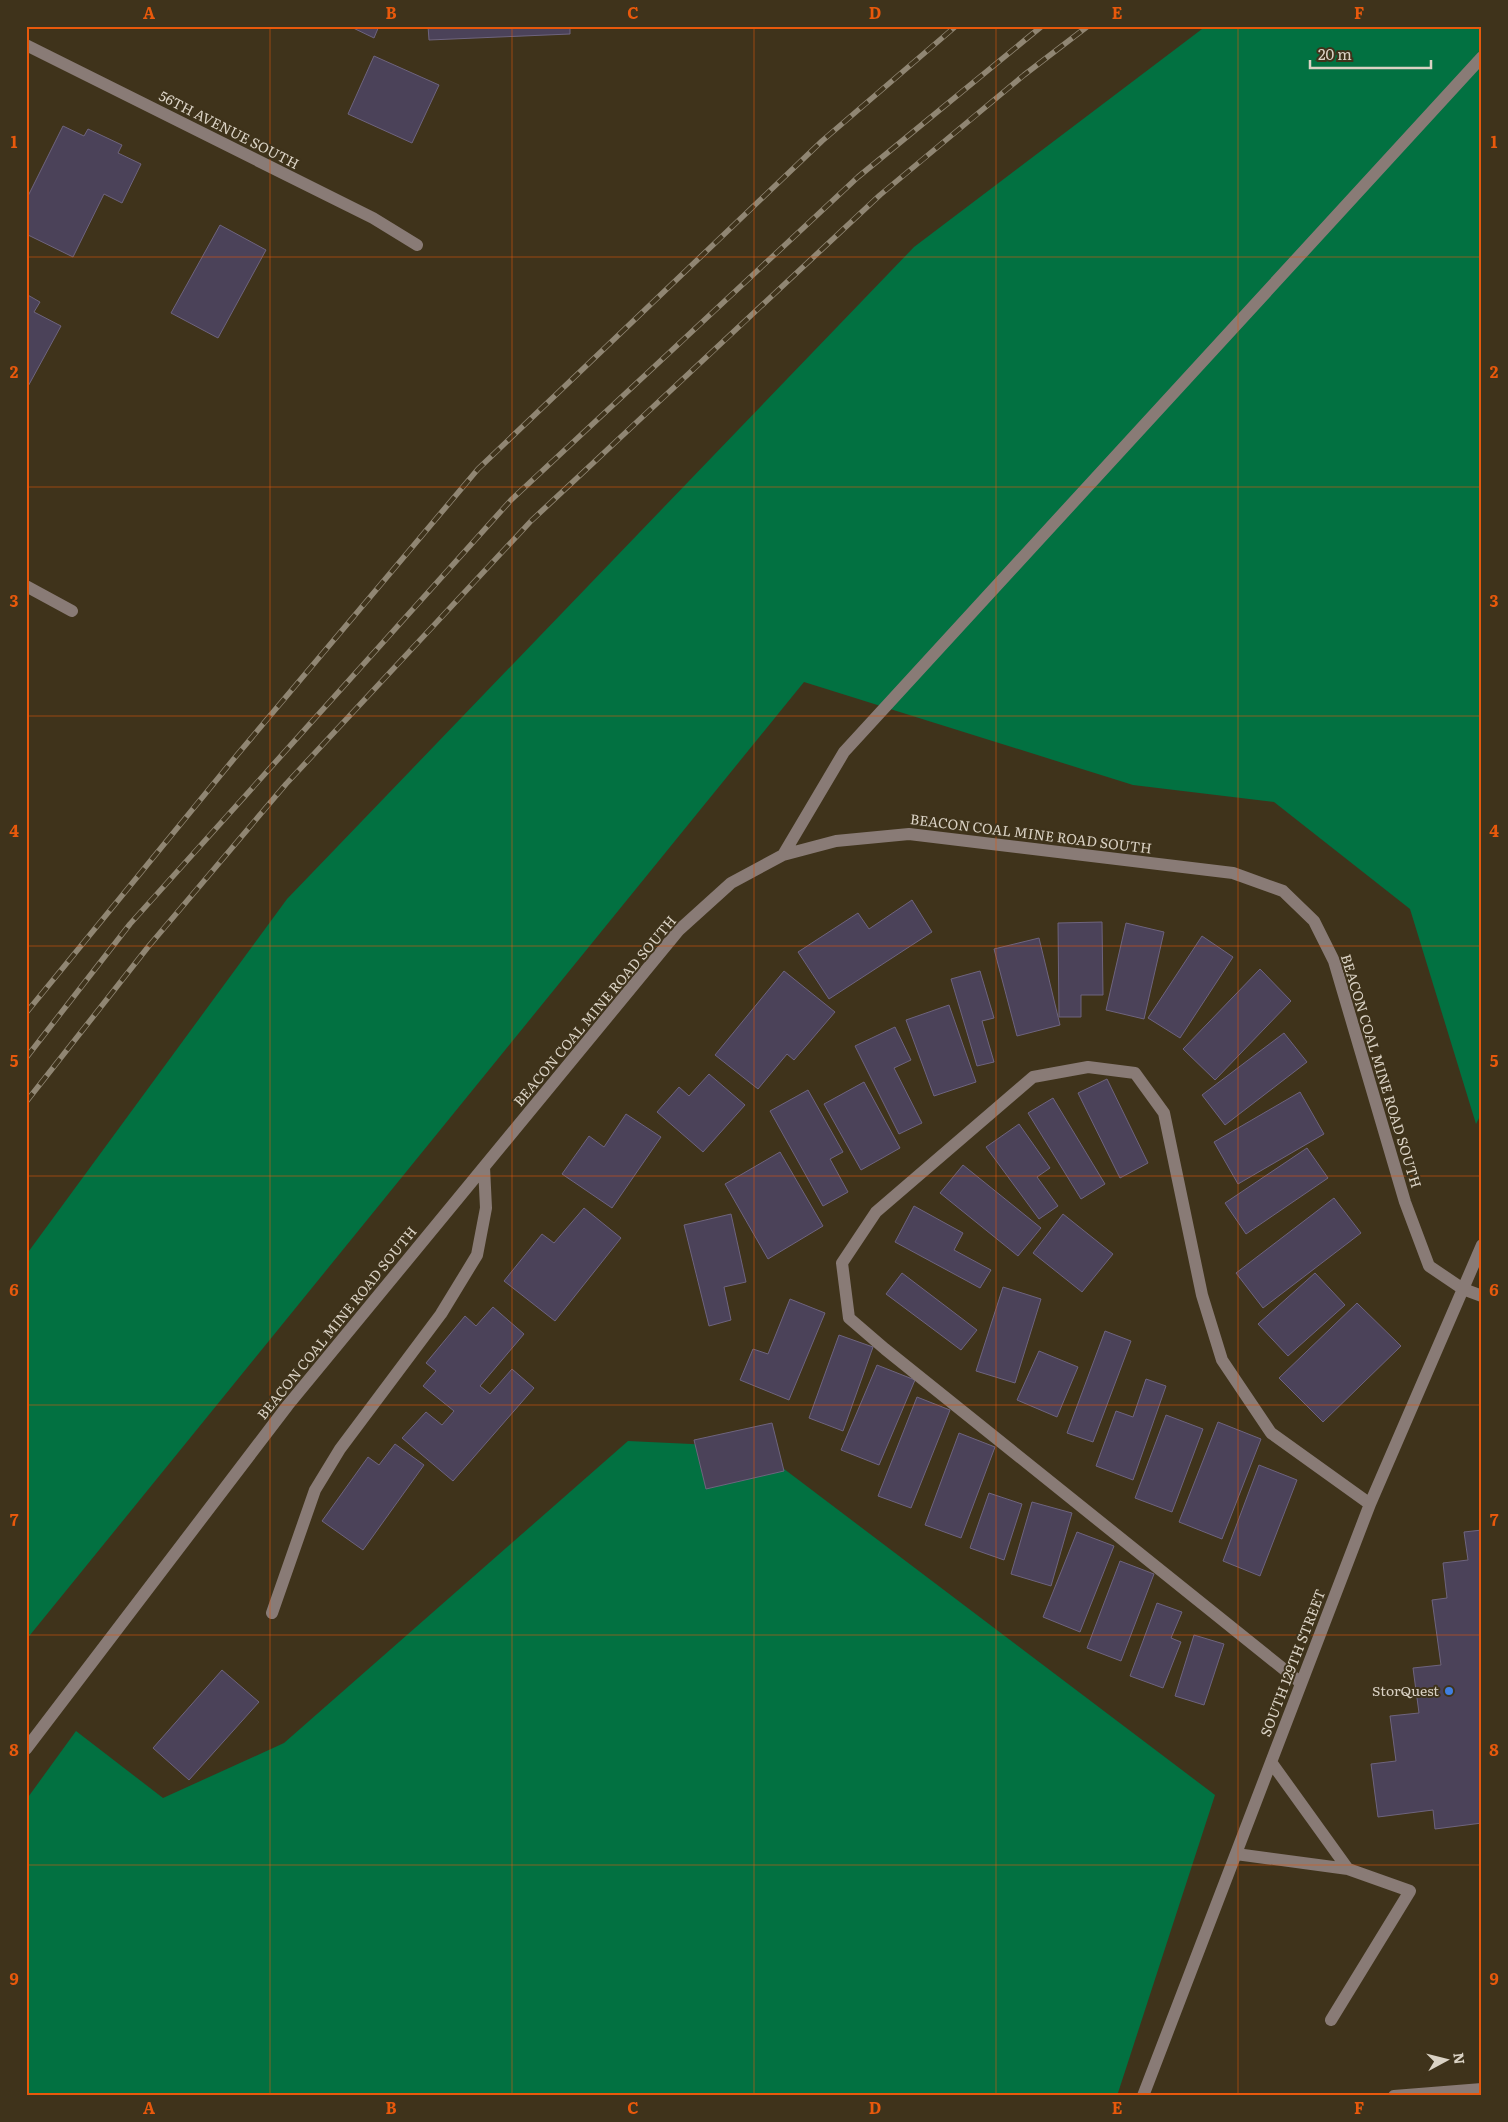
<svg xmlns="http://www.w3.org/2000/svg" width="1508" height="2122" font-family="Literata,serif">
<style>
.green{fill:#027141}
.building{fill:#4b4259;stroke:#6e647e}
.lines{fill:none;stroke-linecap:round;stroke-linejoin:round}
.minor{stroke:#897b76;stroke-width:12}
.rail-casing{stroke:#908673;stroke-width:5.5}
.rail{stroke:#3f331b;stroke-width:4;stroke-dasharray:11;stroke-linecap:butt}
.grid{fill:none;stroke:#e8590c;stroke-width:1;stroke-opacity:0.55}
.shop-dot{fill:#3f7fe0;stroke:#3f331b;stroke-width:2}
.labels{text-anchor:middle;stroke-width:4;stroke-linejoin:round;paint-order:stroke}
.street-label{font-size:14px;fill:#dad2c4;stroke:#3f331b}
.poi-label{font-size:14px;fill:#dad2c4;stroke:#3f331b;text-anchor:end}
.neatline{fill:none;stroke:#e8590c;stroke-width:2}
.grid-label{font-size:16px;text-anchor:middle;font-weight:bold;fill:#e8590c}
</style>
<rect width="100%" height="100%" fill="#3f331b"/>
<path class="green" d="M 1206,26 L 1482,26 L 1482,1112 L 1476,1124 L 1410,909 L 1274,802 L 1133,785 L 804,682 L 26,1640 L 26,1255 L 287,899 L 914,247 Z
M 628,1441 L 755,1447 L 1215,1795 L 1117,2096 L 26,2096 L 26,1800 L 76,1731 L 163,1798 L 284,1743 Z"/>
<path class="building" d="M 349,26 L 379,26 L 374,38 Z
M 428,26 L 570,26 L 570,34 L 429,40 Z
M 374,56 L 439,85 L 412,143 L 348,114 Z
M 63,126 L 84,136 L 88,129 L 122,145 L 118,153 L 141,164 L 122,203 L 104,194 L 73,257 L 26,234 L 26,200 Z
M 220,225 L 266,250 L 218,338 L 171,313 Z
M 26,294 L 40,302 L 34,312 L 61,326 L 26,390 Z
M 912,900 L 932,932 L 829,999 L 798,952 L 858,913 L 869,929 Z
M 1102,922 L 1103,995 L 1081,995 L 1081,1017 L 1059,1017 L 1058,923 Z
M 1126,923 L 1164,932 L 1144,1019 L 1106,1010 Z
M 1202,936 L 1233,957 L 1180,1038 L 1148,1018 Z
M 1039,938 L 1060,1025 L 1017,1036 L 994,949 Z
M 1260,969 L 1291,1001 L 1215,1080 L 1183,1049 Z
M 784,971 L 835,1012 L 794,1060 L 787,1054 L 758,1089 L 715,1055 Z
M 980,971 L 994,1018 L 982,1021 L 994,1062 L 977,1066 L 951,979 Z
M 949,1005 L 976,1082 L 934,1096 L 906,1020 Z
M 895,1027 L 911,1060 L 894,1068 L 922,1123 L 899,1134 L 855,1046 Z
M 1284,1033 L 1307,1062 L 1225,1125 L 1202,1095 Z
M 709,1074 L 745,1105 L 703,1152 L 657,1112 L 679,1087 L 689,1096 Z
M 1107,1079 L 1148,1163 L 1120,1178 L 1078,1093 Z
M 864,1082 L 900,1148 L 861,1170 L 824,1104 Z
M 808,1090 L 843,1152 L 830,1159 L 848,1192 L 823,1206 L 770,1111 Z
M 1300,1092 L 1324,1134 L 1238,1184 L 1214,1142 Z
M 1053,1098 L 1105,1184 L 1081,1199 L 1028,1113 Z
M 626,1114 L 661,1137 L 612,1208 L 562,1174 L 589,1136 L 604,1147 Z
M 1019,1124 L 1050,1168 L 1037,1177 L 1058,1206 L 1039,1219 L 986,1147 Z
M 1307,1148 L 1328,1178 L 1246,1234 L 1225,1203 Z
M 780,1152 L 823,1226 L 768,1259 L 725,1184 Z
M 963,1165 L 1041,1228 L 1018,1256 L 940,1193 Z
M 1334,1198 L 1361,1233 L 1263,1308 L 1236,1273 Z
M 914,1206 L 963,1233 L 954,1250 L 991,1270 L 980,1288 L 895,1242 Z
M 584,1208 L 621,1238 L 555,1321 L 504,1281 L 542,1234 L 554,1243 Z
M 731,1214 L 746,1282 L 724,1287 L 731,1320 L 709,1326 L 684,1225 Z
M 1063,1214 L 1113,1254 L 1082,1292 L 1033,1253 Z
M 902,1273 L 977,1330 L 961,1350 L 886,1294 Z
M 1315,1273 L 1345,1305 L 1288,1356 L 1258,1324 Z
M 1003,1287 L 1041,1299 L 1015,1383 L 976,1371 Z
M 790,1299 L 825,1313 L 789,1400 L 740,1380 L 753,1349 L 768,1354 Z
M 1357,1303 L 1401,1346 L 1323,1422 L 1279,1378 Z
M 493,1307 L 524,1334 L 480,1386 L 490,1394 L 512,1369 L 534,1388 L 453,1481 L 402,1438 L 426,1412 L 442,1425 L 454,1411 L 423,1386 L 436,1371 L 426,1363 L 465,1316 L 476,1326 Z
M 1105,1331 L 1131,1341 L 1093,1442 L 1067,1433 Z
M 839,1335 L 873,1347 L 843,1431 L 809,1418 Z
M 1039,1351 L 1078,1367 L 1057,1417 L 1017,1400 Z
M 877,1365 L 915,1380 L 879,1465 L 841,1450 Z
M 1146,1379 L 1166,1386 L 1133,1480 L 1096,1466 L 1116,1411 L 1133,1417 Z
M 917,1397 L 950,1410 L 911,1508 L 878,1496 Z
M 1166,1415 L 1203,1429 L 1172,1512 L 1135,1498 Z
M 1218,1422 L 1261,1439 L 1222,1539 L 1179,1522 Z
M 772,1423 L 784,1471 L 706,1489 L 694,1440 Z
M 959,1433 L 995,1447 L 961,1538 L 925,1525 Z
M 395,1444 L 424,1465 L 363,1550 L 322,1521 L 368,1457 L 379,1465 Z
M 1259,1465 L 1297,1480 L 1260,1576 L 1223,1561 Z
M 989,1493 L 1022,1504 L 1004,1560 L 970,1548 Z
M 1032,1502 L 1072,1513 L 1051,1586 L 1011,1574 Z
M 1482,1530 L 1482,1823 L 1435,1829 L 1433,1810 L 1378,1817 L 1371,1764 L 1396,1761 L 1390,1716 L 1419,1713 L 1413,1668 L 1441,1665 L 1432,1600 L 1447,1598 L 1443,1563 L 1468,1560 L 1464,1532 Z
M 1077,1532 L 1114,1546 L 1080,1632 L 1043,1617 Z
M 1120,1561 L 1154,1574 L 1121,1661 L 1087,1648 Z
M 1157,1603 L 1182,1612 L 1171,1638 L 1181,1642 L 1163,1688 L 1130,1676 Z
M 1194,1635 L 1224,1644 L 1204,1705 L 1175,1696 Z
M 222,1670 L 259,1702 L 189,1780 L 153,1748 Z"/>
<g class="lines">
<path class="minor" d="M 26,45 L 373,218 L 417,245
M 26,586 L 72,611
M 783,855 L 844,752 L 1482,57
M 272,1613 L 315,1490 L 340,1449 L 441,1314 L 477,1255 L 486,1208 L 484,1167
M 1301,1683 L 885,1349 L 849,1318 L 842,1263 L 876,1212 L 1033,1077 L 1088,1067 L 1135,1073 L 1164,1113 L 1202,1295 L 1222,1360 L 1271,1433 L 1370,1504
M 26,1749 L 288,1405 L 679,930 L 731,883 L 783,855 L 836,841 L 909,834 L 1233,873 L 1283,891 L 1314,921 L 1334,961 L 1405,1202 L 1429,1266 L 1463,1289 L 1482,1296
M 1236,1854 L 1348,1869 L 1271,1762
M 1331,2020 L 1410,1891 L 1348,1869
M 1143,2096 L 1370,1504 L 1482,1245
M 1394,2096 L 1482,2089"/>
<g class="rail-casing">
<path id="rail" d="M 26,1013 L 237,755 L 478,469 L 822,141 L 956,26
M 26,1058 L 130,924 L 511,500 L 858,177 L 1042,26
M 26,1102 L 148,947 L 286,784 L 531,521 L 880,195 L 1024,75 L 1088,26"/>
</g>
<use href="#rail" class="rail"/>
</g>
<path class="grid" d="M 270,26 L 270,2096M 512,26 L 512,2096M 754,26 L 754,2096M 996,26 L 996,2096M 1238,26 L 1238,2096M 26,257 L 1482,257M 26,487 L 1482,487M 26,716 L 1482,716M 26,946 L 1482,946M 26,1176 L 1482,1176M 26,1405 L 1482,1405M 26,1635 L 1482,1635M 26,1865 L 1482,1865"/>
<circle class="shop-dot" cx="1449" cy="1691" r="5"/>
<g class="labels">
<g class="street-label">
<text transform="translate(229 130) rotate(27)" y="5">56TH AVENUE SOUTH</text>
<text transform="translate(1031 834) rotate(7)" y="5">BEACON COAL MINE ROAD SOUTH</text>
<text transform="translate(595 1011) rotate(-50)" y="5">BEACON COAL MINE ROAD SOUTH</text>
<text transform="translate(1381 1071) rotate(73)" y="5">BEACON COAL MINE ROAD SOUTH</text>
<text transform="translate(337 1323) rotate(-51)" y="5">BEACON COAL MINE ROAD SOUTH</text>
<text transform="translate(1293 1663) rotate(-69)" y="5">SOUTH 129TH STREET</text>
</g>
<g class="poi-label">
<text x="1439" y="1696">StorQuest</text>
</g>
</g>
<rect width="1508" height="2122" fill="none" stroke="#3f331b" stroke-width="55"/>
<g transform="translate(1446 2060) rotate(83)" stroke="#3f331b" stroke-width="4" paint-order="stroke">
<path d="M0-4L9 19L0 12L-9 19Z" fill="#dad2c4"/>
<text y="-8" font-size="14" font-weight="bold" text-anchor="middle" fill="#dad2c4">N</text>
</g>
<path d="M1310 60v8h121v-8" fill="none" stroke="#dad2c4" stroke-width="2.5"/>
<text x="1318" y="60" font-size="15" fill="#dad2c4" stroke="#3f331b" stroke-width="4" paint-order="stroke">20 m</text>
<rect x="28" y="28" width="1452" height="2066" class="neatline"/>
<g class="grid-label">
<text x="149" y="19">A</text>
<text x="391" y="19">B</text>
<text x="633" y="19">C</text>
<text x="875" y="19">D</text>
<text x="1117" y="19">E</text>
<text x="1359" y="19">F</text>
<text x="14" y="148">1</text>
<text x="1494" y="148">1</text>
<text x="14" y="378">2</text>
<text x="1494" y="378">2</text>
<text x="14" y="607">3</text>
<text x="1494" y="607">3</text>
<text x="14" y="837">4</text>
<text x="1494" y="837">4</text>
<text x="14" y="1067">5</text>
<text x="1494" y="1067">5</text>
<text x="14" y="1296">6</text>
<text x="1494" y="1296">6</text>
<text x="14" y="1526">7</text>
<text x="1494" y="1526">7</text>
<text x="14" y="1756">8</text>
<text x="1494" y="1756">8</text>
<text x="14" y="1985">9</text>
<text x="1494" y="1985">9</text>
<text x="149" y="2114">A</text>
<text x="391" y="2114">B</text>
<text x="633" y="2114">C</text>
<text x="875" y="2114">D</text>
<text x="1117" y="2114">E</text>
<text x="1359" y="2114">F</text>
</g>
</svg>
